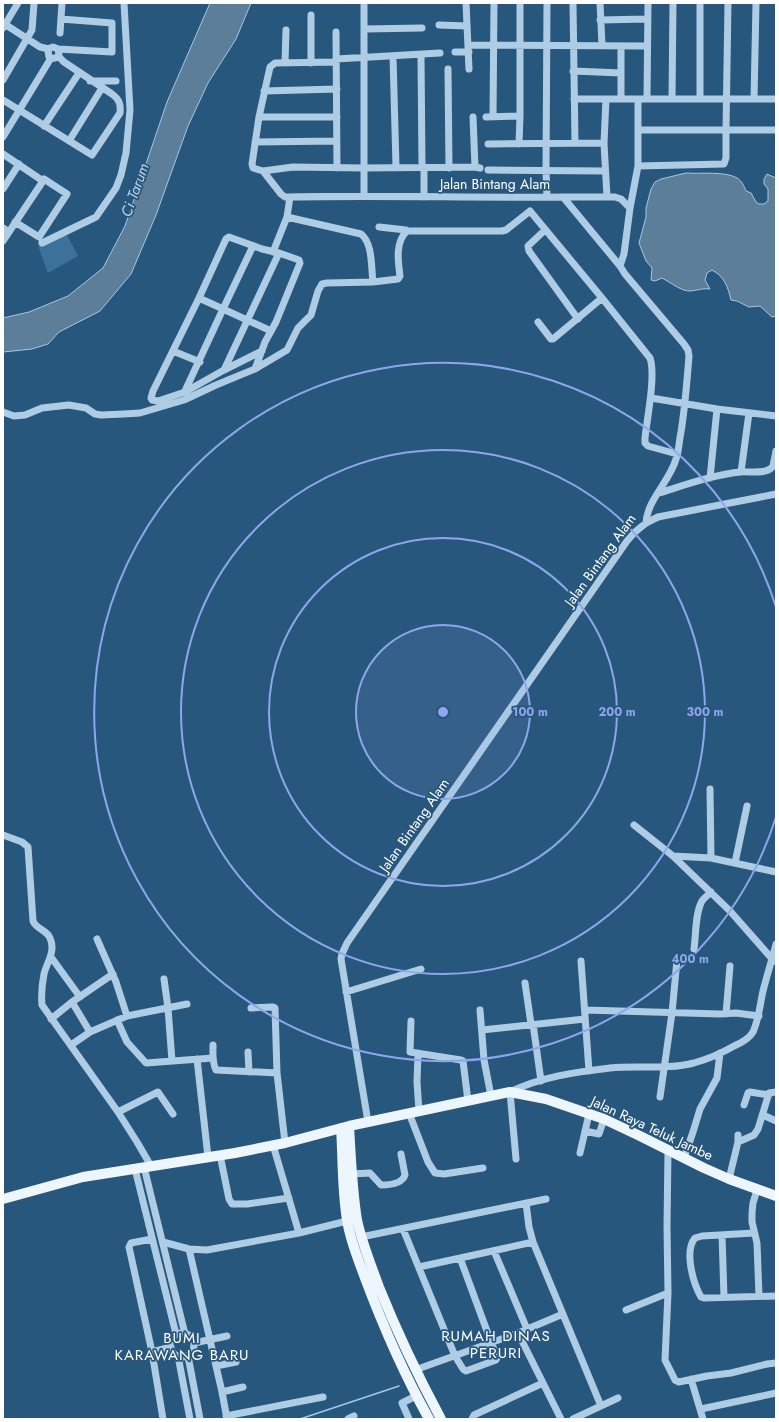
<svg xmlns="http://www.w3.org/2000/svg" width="779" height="1422" font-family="Jost,sans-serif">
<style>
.green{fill:#3c719a}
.water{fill:#5d7e98;stroke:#a2c9e5}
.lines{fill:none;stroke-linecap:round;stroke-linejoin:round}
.stream{stroke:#a2c9e5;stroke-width:1.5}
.minor{stroke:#aecde4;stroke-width:7}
.major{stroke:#edf5fd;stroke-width:10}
.ring{fill:none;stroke:#8ea6ec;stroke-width:2}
.labels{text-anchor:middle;stroke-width:3.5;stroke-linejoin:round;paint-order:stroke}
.street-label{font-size:14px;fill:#fff;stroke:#28577d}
.water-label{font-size:15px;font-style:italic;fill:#b9d6ec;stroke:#28577d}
.neighbourhood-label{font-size:15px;letter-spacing:1px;fill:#fff;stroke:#28577d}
.centre{fill:#8ea6ec;stroke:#28577d;stroke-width:2}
.ring-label{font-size:12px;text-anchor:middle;font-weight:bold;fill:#8ea6ec;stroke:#28577d;stroke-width:3.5;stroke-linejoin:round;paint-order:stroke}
</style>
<rect width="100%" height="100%" fill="#28577d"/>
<path class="green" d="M 66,233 L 78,256 L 48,273 L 38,246 Z"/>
<path class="water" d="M 210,3 L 251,3 L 236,39 L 208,83 L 188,126 L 156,215 L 131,274 L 100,311 L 59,332 L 48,344 L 32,349 L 3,352 L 3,318 L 29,312 L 68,296 L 103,268 L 125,226 L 167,102 Z
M 686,173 C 699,174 726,171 737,178 C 742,181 744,186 746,191 L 751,193 L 756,202 L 759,204 L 764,204 L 768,201 L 768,189 L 764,184 L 764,179 L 767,174 L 776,178 L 776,316 L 772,317 L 760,306 L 749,307 L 737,301 L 731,300 C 728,287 724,276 712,270 L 707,273 L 705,280 L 710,289 C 703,288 698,290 691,291 C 682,292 670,282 662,278 L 655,281 L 651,280 L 652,268 L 646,261 L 639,243 L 646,217 L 646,208 L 651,189 L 655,182 L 661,179 Z"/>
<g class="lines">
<path class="stream" d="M 300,1419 L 399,1386"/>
<path class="minor" d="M 364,3 L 364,195
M 466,3 L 469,69
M 573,3 L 575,143
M 600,3 L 602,45
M 700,3 L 700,99
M 311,15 L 311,63
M 600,20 L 648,19
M 3,23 L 40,47 L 49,49
M 439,25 L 467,26
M 3,28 L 18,3
M 365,29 L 422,28
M 336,32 L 337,168
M 60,33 L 62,3
M 468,45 L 647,46
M 58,49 L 59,55 C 56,59 53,59 49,57 L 48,51 L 50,48 L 53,47 L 58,49 L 112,52 L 112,23 L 61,19
M 455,52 L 469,52
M 421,55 L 422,167
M 393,56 L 396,167
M 336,59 L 440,53
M 336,62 L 275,63 L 270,67 L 259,117 L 252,164 L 253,168 L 263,171 L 281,194 L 285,197 L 290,197 C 381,195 472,198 563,197 L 620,266 L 625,274 L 684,344 L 688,350 L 689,356 C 687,382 685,407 681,432 C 679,441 679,451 676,459 C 670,481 647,500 646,523
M 285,63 L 286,30
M 448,69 L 449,168
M 573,71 L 621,73 L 621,99
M 621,73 L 621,46
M 3,80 L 32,30 L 34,3
M 90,81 L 116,81
M 264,91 L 337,89
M 574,99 L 776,99
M 606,99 L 604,143 L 607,197
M 647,99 L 648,3
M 672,99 L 673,3
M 754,99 L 756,3
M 3,100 L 92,155 L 120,113 C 121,104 119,99 112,94 L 64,62 L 58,56
M 493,116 L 494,3
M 259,117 L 337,117
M 473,117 L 475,167
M 486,117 L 520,116
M 44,126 L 79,73
M 638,130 L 776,130
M 3,137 L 51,58
M 69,141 L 102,88
M 255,142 L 336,141
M 488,144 L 604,143
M 519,144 L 520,116 L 520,3
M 3,154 L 43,181 L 9,232 L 3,228
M 638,166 L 724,164 L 726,158 L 726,130 L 728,3
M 488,170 L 605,171
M 263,171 L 293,167 L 364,168 L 475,167 L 480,168
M 3,189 L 19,164
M 424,197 L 424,167
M 547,197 L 546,170 L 547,3
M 563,197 L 615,197 L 621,199 L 630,208
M 287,217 L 361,234 C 373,243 371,268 373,282
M 15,222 L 39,237 L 67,194 L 44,179 L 43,181
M 379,227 L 406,230 L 407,231
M 545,230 L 528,246 L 529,251 L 578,319
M 3,241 L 9,232
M 42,243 L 96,217 L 116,188 L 121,175 L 126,153 L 130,110 L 124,3
M 273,252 L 287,217 L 290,197
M 620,266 L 624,254 L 630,208 L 638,166 L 638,99
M 199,298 L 153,391 L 151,398 L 152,400 L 158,401 L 185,392 L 224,370 L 279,253
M 538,322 L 551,339 L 553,339 L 602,298
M 173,351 L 200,362
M 255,369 L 265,342 L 276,322 L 300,263 L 299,260 L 279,253 L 262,249 L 229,237 L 226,239 L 199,298 L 271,331
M 224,370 L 262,351
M 185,391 L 223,309 L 253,246
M 651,398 L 717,409
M 3,412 L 14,416 L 25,415 L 42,408 L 69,405 L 86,408 L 95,414 L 101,415 L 124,414 L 140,413 L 184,400 L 216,385 L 255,369 L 287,350 L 298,328 L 311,315 L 318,291 L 322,284 L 327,283 L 373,282 L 398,279 L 400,276 C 398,261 395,242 407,231 L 502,231 L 506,230 L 530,211 L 602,298 L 650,358 C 656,375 647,419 645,438 L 645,443 L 648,446 L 677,454
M 741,472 L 749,413
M 710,478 L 717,409 L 776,416
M 659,493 C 685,485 713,475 740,472 C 750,471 767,475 773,466 L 776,451
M 710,789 L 711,858
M 634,825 L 673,856 L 730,911 L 774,961
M 3,835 L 22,842 L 28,847 L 33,921 C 36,929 47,930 50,938 C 56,951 47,962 44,974 C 42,984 41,994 42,1005 L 118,1112 L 137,1142 L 151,1166
M 673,856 L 711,858 L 776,872
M 735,863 L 747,806
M 97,939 L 116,982 L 127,1016
M 694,949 C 696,936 695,913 702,901 C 704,898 708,895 711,892
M 51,957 L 80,997
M 581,961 L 589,1071
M 164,979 L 168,1008 L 172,1061
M 525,983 L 531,1024
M 346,992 L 421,969
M 72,1002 L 90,1032
M 251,1008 L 273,1007 L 275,1008 L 277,1073 L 285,1143
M 480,1010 L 484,1060 L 491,1096
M 585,1010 L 720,1014 L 736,1013 L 759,1016
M 726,1014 L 730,966
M 51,1019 L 72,1002 L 113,974
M 117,1020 L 127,1042 L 146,1063 L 213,1058
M 411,1021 L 410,1052 L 461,1060 L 463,1061 L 468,1101
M 533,1024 L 541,1081
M 482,1030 L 585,1019
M 71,1045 L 90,1032 L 127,1016 L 187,1004
M 213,1045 C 213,1053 212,1063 216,1070 L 277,1073
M 248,1052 L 249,1072
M 418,1054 L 417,1082 L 419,1111
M 197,1059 L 208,1157
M 660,1097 L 672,1013 L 677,960
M 744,1105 L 748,1093 L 750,1092 L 769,1095
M 118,1112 L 158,1092 L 173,1114
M 409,1113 L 428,1162 L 435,1173 L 444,1174 L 483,1168
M 763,1115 L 776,1121
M 368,1122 L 341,959 L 342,954 L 347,943 L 627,541 L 635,532 L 646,523 L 658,517 L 776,494
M 585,1131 L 599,1134 L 604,1119
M 738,1142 L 754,1135 L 758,1129 L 769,1093 L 776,1092
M 668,1151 L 667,1226 L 668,1293 L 665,1360 L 675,1380 L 679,1382 L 707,1376 L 731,1373 L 767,1364 L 776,1363
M 580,1153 L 589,1114
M 220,1155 L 229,1199 L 232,1204 L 247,1204 L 289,1198
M 684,1158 L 693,1132 L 700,1109 L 717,1078 L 720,1053
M 516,1159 L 510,1092 C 540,1077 576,1072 610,1068 C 637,1065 667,1070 694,1063 C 708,1059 722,1053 734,1046 C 741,1043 749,1039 753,1032 C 759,1019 760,1004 763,991 C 767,975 772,960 776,944
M 144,1167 L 185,1334
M 135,1169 L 176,1334
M 351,1174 L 370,1173 L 381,1185 C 389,1185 402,1184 405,1175 L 401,1154
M 729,1179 L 738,1142 L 738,1135
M 757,1190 L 753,1203 L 752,1213 L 752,1222 L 757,1243 L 759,1296
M 526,1203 L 529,1227 L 533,1242 L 601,1406
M 403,1229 L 455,1356 L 463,1369 L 466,1371 L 496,1360 L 497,1358 L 460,1258
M 299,1233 L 347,1221
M 754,1233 L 702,1236 L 695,1238 C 684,1251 693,1283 701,1297 L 704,1298 L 776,1296
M 722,1235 L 724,1297
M 366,1236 L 546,1199
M 152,1239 L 131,1243 L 129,1247 L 152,1352 L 163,1419
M 163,1242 L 189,1249 L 207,1250 L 299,1233 L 273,1145
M 189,1249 L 222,1392 L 227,1419
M 494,1251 L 527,1329
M 419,1267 L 533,1242
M 626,1310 L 668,1293
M 518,1333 L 561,1419
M170 1345a12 12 0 1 1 24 0a12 12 0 1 1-24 0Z
M 194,1343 L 227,1336
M 152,1352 L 171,1347
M 178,1356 L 190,1419
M 188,1356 L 200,1419
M 216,1366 L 236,1362
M 415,1370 L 518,1333 L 563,1314
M 691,1379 L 703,1419
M 222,1392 L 243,1387
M 701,1409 L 776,1393
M 226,1416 L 323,1397
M 348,1419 L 354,1416
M 409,1419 L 402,1403 L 416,1396
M 472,1419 L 474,1415 L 543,1383
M 573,1419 L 618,1398"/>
<path class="major" d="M 349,1126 C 351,1158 352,1189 357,1220 C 362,1243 371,1265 379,1287 C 397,1332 418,1376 441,1419
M 341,1128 C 343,1159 342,1189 347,1220 C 350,1240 358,1259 365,1278 C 383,1326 404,1374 429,1419
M 3,1199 L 83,1177 L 235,1153 L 285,1143 L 349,1126 L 510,1092 L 546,1099 L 604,1119 L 640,1136 L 704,1168 L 729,1179 L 776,1196"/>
</g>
<circle cx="443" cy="712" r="87" fill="#8ea6ec" fill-opacity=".12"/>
<g class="ring">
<circle cx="443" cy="712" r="87"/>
<circle cx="443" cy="712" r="174"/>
<circle cx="443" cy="712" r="262"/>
<path d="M776 817A349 349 0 1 1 776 607"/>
</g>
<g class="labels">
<g class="street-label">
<text x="495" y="189">Jalan Bintang Alam</text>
<text transform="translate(600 560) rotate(-54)" y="5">Jalan Bintang Alam</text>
<text transform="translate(414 825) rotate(-55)" y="5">Jalan Bintang Alam</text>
<text transform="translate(652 1128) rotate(25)" y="5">Jalan Raya Teluk Jambe</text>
</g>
<g class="water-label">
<text transform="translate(135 190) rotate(-70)" y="5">Ci Tarum</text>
</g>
<g class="neighbourhood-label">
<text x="496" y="1341">RUMAH DINAS<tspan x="496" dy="17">PERURI</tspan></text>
<text x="182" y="1343">BUMI<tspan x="182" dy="17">KARAWANG BARU</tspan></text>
</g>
</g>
<circle cx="443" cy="712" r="6" class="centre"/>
<g class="ring-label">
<text x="530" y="716">100 m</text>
<text x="617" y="716">200 m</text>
<text x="705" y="716">300 m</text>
<text x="690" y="963">400 m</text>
</g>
<rect width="779" height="1422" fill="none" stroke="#ffffff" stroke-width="8"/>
</svg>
